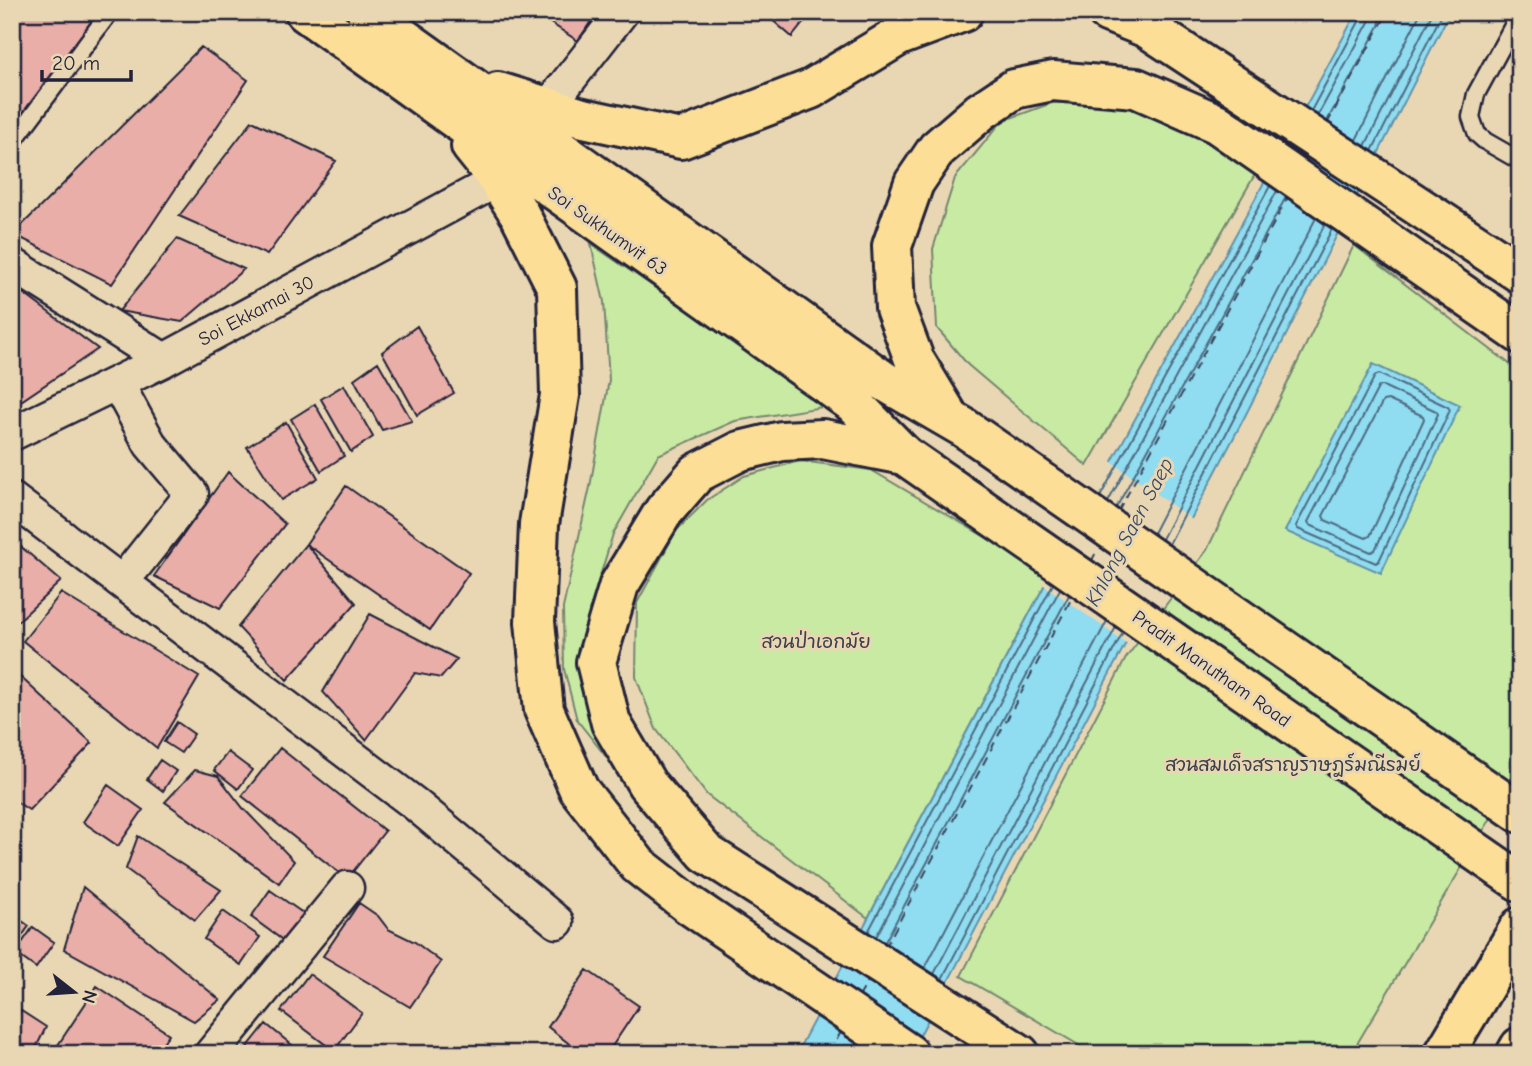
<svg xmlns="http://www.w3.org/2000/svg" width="1532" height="1066" font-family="'Comic Neue','Playpen Sans Thai',sans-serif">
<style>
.green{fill:#c8eaa3;stroke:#75866f;stroke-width:2}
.water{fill:#90dcf0;stroke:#6492a8;stroke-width:2}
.pier{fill:#e9d7b4}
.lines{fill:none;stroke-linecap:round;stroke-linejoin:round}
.shore{stroke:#4e6c83;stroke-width:2}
.ferry{stroke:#38475f;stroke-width:2;stroke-dasharray:9 7;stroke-linecap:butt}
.building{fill:#e9aea7;stroke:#22223b;stroke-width:2}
.lane-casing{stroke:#22223b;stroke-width:21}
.street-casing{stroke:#22223b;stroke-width:37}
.primary-casing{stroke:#22223b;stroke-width:44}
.lane{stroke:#e9d7b4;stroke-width:16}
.street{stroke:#e9d7b4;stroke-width:32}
.primary{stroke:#fcde96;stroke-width:38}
.labels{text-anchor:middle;stroke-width:6;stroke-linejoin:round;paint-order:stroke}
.street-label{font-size:19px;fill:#22223b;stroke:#e9d7b4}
.park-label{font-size:19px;fill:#3b404b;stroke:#e9d7b4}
.water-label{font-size:21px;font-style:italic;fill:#38475f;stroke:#e9d7b4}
</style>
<rect width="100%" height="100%" fill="#e9d7b4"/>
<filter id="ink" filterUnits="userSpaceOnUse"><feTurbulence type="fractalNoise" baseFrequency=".0143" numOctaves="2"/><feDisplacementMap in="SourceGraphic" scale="14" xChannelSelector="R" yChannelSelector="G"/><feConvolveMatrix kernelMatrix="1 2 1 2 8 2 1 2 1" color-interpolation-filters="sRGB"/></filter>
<g filter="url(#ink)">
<path class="green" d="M 1105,100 L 1148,109 L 1257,171 L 1087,466 L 968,365 L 937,328 L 933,249 L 955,178 L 1002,121 L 1052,103 Z
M 591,244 L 829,406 L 735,421 L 658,455 L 613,534 L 589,612 L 589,702 L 634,792 L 577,720 L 564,669 L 563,608 L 590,487 L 609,380 L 604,302 Z
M 1354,245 L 1520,372 L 1520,769 L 1351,1054 L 1094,1054 L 961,976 L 1126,658 L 1207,550 Z
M 800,461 L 871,470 L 1050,575 L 868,918 L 707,795 L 656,729 L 636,677 L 637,603 L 676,531 L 707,500 L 744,476 Z"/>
<path class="water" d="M 1357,12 L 1450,12 L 1244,418 L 910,1054 L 796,1054 L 1050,575 Z
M 1373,364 L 1460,405 L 1381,573 L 1285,531 Z"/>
<path class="pier" d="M 1109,460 L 1194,521 L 1129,645 L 1041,583 Z"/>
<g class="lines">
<path class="shore" d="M 1311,111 L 1361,18 L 1362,12
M 1318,115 L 1369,22 L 1371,12
M 1327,121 L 1379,26 L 1382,12
M 1356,140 L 1421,12
M 1365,146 L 1433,12
M 1372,151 L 1443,12
M 1379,374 L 1448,407 L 1450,410 L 1379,561 L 1376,563 L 1298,529 L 1296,526 L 1375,376 Z
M 1379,386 L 1383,386 L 1436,411 L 1438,414 L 1375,550 L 1371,552 L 1310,525 L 1308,522 Z
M 1388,400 L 1423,416 L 1424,419 L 1370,536 L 1366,538 L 1325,520 L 1323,516 L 1383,401 Z
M 1100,497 L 1270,186
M 1108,502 L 1277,191
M 1116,508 L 1286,197
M 1153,533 L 1316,218
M 1162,539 L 1325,224
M 1169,544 L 1332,229
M 868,932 L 1053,584
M 876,937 L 1060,589
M 885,942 L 1069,595
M 925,968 L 1107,621
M 934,974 L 1116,627
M 942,979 L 1123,632"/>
<path class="ferry" d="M 1327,124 L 1388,12
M 1118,512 L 1288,197
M 1091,562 L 1100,545
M 885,948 L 1074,594
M 859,997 L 868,981
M 829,1054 L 842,1030"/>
</g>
<path class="building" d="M 12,12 L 102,12 L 12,132 Z
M 534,12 L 597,12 L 578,41 Z
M 763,12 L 812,12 L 792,37 Z
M 201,47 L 248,80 L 112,284 L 13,234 Z
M 252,121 L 336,161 L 267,255 L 179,216 Z
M 177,239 L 244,269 L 182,322 L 119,311 Z
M 12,285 L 98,349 L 12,407 Z
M 417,326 L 454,393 L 417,415 L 382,352 Z
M 378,362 L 412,421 L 382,430 L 354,379 Z
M 344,385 L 373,437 L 351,452 L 321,399 Z
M 315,404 L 344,456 L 321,471 L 291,419 Z
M 286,422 L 318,478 L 281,500 L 247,447 Z
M 228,472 L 285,524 L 220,608 L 154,576 Z
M 346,486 L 469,573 L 430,630 L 306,544 Z
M 12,539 L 61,581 L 12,627 Z
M 306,544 L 356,603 L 287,680 L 238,627 Z
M 61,593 L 199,677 L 157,748 L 23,641 Z
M 370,614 L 457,659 L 441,678 L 415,673 L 366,740 L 323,692 Z
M 15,672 L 92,743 L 29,810 L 12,799 L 12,675 Z
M 177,722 L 194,734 L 181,753 L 164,742 Z
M 280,748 L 385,831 L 347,879 L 242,796 Z
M 228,752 L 252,770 L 238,789 L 214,770 Z
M 160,760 L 176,771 L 163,791 L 147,779 Z
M 195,770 L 218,776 L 243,808 L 294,861 L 279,883 L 165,802 Z
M 108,785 L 143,810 L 118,846 L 83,822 Z
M 138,836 L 221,890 L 195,920 L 126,869 Z
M 83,887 L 220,1000 L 194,1021 L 64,949 Z
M 270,890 L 307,916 L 288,944 L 251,917 Z
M 359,903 L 378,916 L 388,929 L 415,942 L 441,962 L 410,1007 L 323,956 Z
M 223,911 L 260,937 L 241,965 L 204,939 Z
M 12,914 L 29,926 L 12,950 Z
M 33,927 L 54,942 L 36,968 L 15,953 Z
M 587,970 L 639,1006 L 607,1054 L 582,1054 L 548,1027 Z
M 309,974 L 362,1013 L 334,1051 L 281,1011 Z
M 97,986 L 169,1034 L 155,1054 L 69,1054 L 58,1045 Z
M 12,1005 L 46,1027 L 33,1054 L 12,1054 Z
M 266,1024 L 303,1054 L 242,1054 Z"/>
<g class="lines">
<g class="lane-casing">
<path id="lane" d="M 1520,13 L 1476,94 L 1471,117 L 1477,134 L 1485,141 L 1520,161
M 12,143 L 110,12"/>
</g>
<g class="street-casing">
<path id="street" d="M 548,107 L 622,12
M 12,264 L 164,360
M 117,383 L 150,444 L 192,494 L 134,567
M 12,434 L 164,360 L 481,189 L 496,177
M 12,499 L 415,804 L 557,922
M 211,1054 L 347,888"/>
</g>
<g class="primary-casing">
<path id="primary" d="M 305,12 L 853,403 L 904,455 L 1520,882
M 367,12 L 884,381 L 963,427 L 1520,813
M 1107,12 L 1147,28 L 1520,273
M 498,92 L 579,117 L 681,139 L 811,89 L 899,36 L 963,12
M 471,146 L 496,177 L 520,215 L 557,288 L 560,395 L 539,524 L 535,622 L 544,710 L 579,790 L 638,865 L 688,904 L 909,1054
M 949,417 L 914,359 L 895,308 L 892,246 L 914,183 L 937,149 L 981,111 L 1014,89 L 1053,81 L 1136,88 L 1216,123 L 1520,334
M 904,455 L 823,439 L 782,441 L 740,451 L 697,473 L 664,511 L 619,585 L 596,662 L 611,723 L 647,784 L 706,853 L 1020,1054
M 1444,1054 L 1520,927
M 1516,1054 L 1520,1047"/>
</g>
<use href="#lane" class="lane"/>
<use href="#street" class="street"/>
<use href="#primary" class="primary"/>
</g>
</g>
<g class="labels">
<g class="street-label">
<text transform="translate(608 230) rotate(35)" y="7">Soi Sukhumvit 63</text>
<text transform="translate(256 310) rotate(-28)" y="7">Soi Ekkamai 30</text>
<text transform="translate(1212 668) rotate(35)" y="7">Pradit Manutham Road</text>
</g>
<g class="park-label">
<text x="816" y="648">สวนป่าเอกมัย</text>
<text x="1293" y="771">สวนสมเด็จสราญราษฎร์มณีรมย์</text>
</g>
<g class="water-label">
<text transform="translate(1129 532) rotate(-62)" y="7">Khlong Saen Saep</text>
</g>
</g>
<rect width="1532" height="1066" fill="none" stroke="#e9d7b4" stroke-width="42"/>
<rect x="21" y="21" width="1490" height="1024" fill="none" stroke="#22223b" stroke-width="2.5" filter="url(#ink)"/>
<g transform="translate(74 992) rotate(107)" stroke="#e9d7b4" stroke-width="5" paint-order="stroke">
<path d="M0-5L12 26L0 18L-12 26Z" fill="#22223b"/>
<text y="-10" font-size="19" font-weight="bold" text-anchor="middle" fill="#22223b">N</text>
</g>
<path d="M42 70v10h89v-10" fill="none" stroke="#22223b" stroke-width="3.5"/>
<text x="52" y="70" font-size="21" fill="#22223b" stroke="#e9d7b4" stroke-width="5" paint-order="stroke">20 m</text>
</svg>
